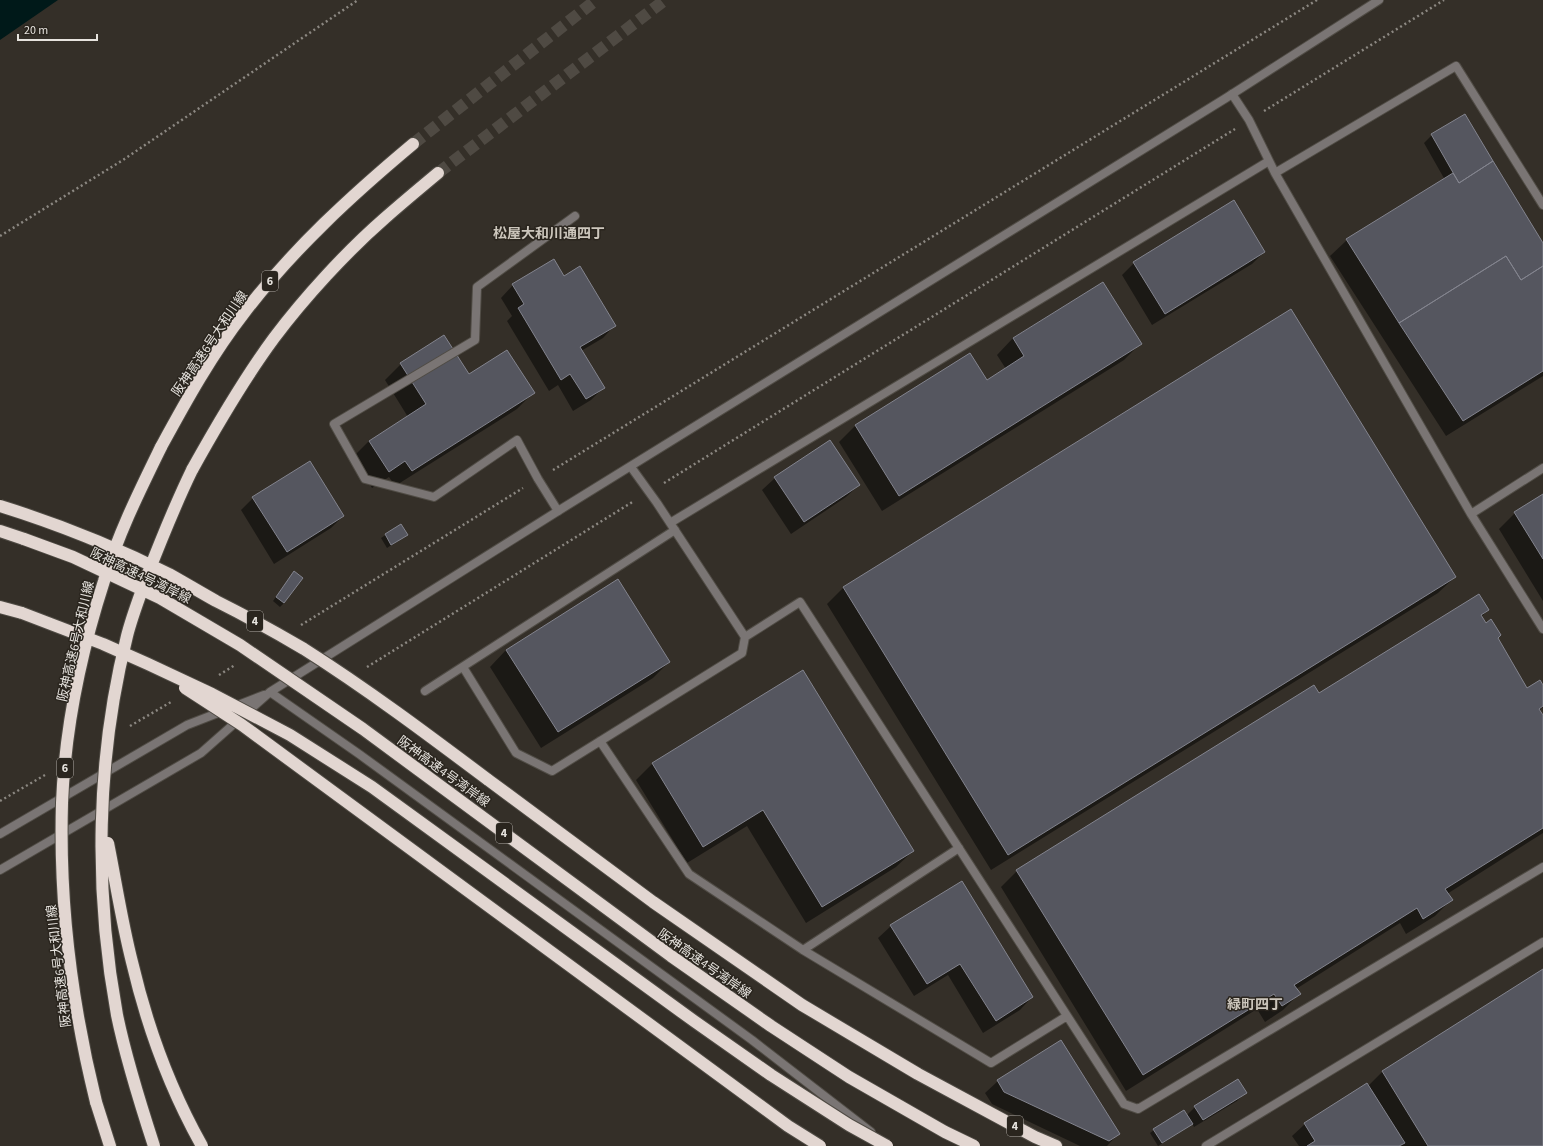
<svg xmlns="http://www.w3.org/2000/svg" width="1543" height="1146" font-family="'Source Sans 3','Noto Sans JP',sans-serif">
<style>
.water{fill:#001919}
.shadow{fill:#0007}
.building{fill:#55565f;stroke:#83848e}
.lines{fill:none;stroke-linecap:round;stroke-linejoin:round}
.motorway-tunnel{stroke:#4f4a43;stroke-width:12;stroke-dasharray:12 6;stroke-linecap:butt}
.service-casing{stroke:#504c45;stroke-width:10}
.minor-casing{stroke:#504c45;stroke-width:10}
.tertiary-casing{stroke:#504c45;stroke-width:10}
.motorway-casing{stroke:#504c45;stroke-width:14}
.path{stroke:#8c8882;stroke-width:2.5;stroke-dasharray:2 3;stroke-linecap:butt}
.service{stroke:#7a7574;stroke-width:8}
.minor{stroke:#7a7574;stroke-width:8}
.tertiary{stroke:#7a7574;stroke-width:8}
.motorway{stroke:#e2d6d1;stroke-width:12}
.motorway-bridge-casing{stroke:#504c45;stroke-width:14;stroke-linecap:butt}
.motorway-bridge{stroke:#e2d6d1;stroke-width:12}
.labels{text-anchor:middle;stroke-width:3;stroke-linejoin:round;paint-order:stroke}
.shield{fill:#2a251e;stroke:#aeaaa4;stroke-width:1}
.shield-label{font-size:12px;font-weight:bold;fill:#e6e3de}
.street-label{font-size:13px;fill:#e6e3de;stroke:#2a251e}
.neighbourhood-label{font-size:14px;font-weight:bold;fill:#ccc6bc;stroke:#2a251e}
</style>
<rect width="100%" height="100%" fill="#342f28"/>
<path class="water" d="M 0,0 L 58,0 L 0,40 Z"/>
<path class="shadow" d="M 1432,135 L 1543,246 L 1543,376 L 1446,436 L 1330,256 L 1347,240 L 1445,180 L 1424,143 Z
M 1264,252 L 1252,264 L 1152,325 L 1122,275 L 1134,263 Z
M 564,277 L 615,325 L 603,338 L 581,351 L 603,388 L 591,400 L 573,411 L 558,385 L 549,391 L 507,321 L 512,316 L 501,298 L 513,285 Z
M 1102,283 L 1140,344 L 1124,360 L 882,511 L 839,442 L 855,426 L 970,355 L 986,381 L 1006,369 L 997,355 L 1013,338 Z
M 1290,310 L 1455,577 L 1438,593 L 991,870 L 827,604 L 843,588 Z
M 401,364 L 468,375 L 533,393 L 517,409 L 395,486 L 389,477 L 372,488 L 353,457 L 369,441 L 408,417 L 385,380 Z
M 775,478 L 859,485 L 846,497 L 791,534 L 762,490 Z
M 1543,495 L 1543,601 L 1499,529 L 1515,513 Z
M 253,498 L 343,516 L 331,528 L 274,564 L 241,510 Z
M 401,525 L 406,535 L 387,548 L 381,538 Z
M 291,576 L 284,603 L 280,607 L 273,601 Z
M 1488,610 L 1481,617 L 1497,638 L 1527,690 L 1543,687 L 1543,707 L 1539,711 L 1543,717 L 1543,833 L 1447,894 L 1451,900 L 1435,916 L 1406,934 L 1400,923 L 1296,989 L 1299,994 L 1283,1010 L 1265,1022 L 1257,1009 L 1126,1091 L 1001,887 L 1017,871 L 1318,695 Z
M 506,650 L 669,662 L 653,678 L 541,748 L 490,667 Z
M 652,764 L 913,851 L 896,867 L 806,923 L 747,826 L 687,863 L 636,780 Z
M 891,926 L 1032,997 L 1020,1010 L 983,1033 L 948,975 L 914,996 L 878,938 Z
M 1543,971 L 1543,1146 L 1402,1146 L 1401,1145 L 1400,1146 L 1299,1146 L 1292,1136 L 1305,1124 L 1368,1086 L 1382,1072 Z
M 998,1081 L 1118,1134 L 1107,1146 L 1080,1146 L 992,1104 L 985,1093 Z
M 1245,1093 L 1237,1101 L 1194,1127 L 1192,1123 L 1188,1127 L 1158,1146 L 1150,1133 L 1154,1130 L 1187,1115 L 1195,1107 Z"/>
<path class="building" d="M 1465,114 L 1493,161 L 1459,183 L 1431,134 Z
M 1493,161 L 1543,243 L 1543,266 L 1521,280 L 1506,256 L 1399,323 L 1346,239 L 1453,173 L 1459,183 Z
M 1234,200 L 1265,252 L 1165,314 L 1133,262 Z
M 1506,256 L 1521,280 L 1543,266 L 1543,371 L 1463,421 L 1399,323 Z
M 554,259 L 564,276 L 580,266 L 616,326 L 580,347 L 605,388 L 586,399 L 570,374 L 561,380 L 518,308 L 524,304 L 512,284 Z
M 1103,282 L 1142,344 L 899,496 L 855,425 L 970,353 L 987,380 L 1024,356 L 1013,338 Z
M 1291,309 L 1456,577 L 1008,855 L 843,587 Z
M 444,335 L 469,374 L 507,350 L 535,393 L 412,471 L 405,461 L 389,472 L 369,441 L 426,404 L 400,363 Z
M 830,440 L 860,485 L 804,522 L 774,477 Z
M 310,461 L 344,516 L 287,552 L 252,497 Z
M 1543,494 L 1543,559 L 1514,512 Z
M 401,524 L 408,535 L 391,545 L 385,534 Z
M 294,571 L 303,578 L 284,603 L 276,597 Z
M 618,579 L 670,662 L 558,732 L 506,650 Z
M 1479,594 L 1489,610 L 1481,615 L 1486,623 L 1491,619 L 1501,635 L 1498,638 L 1527,688 L 1540,680 L 1543,685 L 1543,706 L 1539,709 L 1543,715 L 1543,828 L 1445,889 L 1453,900 L 1423,919 L 1417,908 L 1294,985 L 1301,994 L 1282,1006 L 1274,994 L 1143,1075 L 1016,870 L 1314,685 L 1319,693 Z
M 803,670 L 914,851 L 822,907 L 763,810 L 703,847 L 652,763 Z
M 962,881 L 1033,997 L 996,1021 L 960,964 L 927,984 L 890,925 Z
M 1543,969 L 1543,1146 L 1428,1146 L 1382,1071 Z
M 1061,1040 L 1120,1134 L 1109,1141 L 1004,1092 L 997,1080 Z
M 1238,1079 L 1247,1093 L 1203,1120 L 1194,1106 Z
M 1367,1083 L 1405,1143 L 1399,1146 L 1307,1146 L 1315,1141 L 1304,1123 Z
M 1184,1110 L 1193,1124 L 1162,1143 L 1153,1129 Z"/>
<g class="lines">
<path class="motorway-tunnel" d="M 413,144 L 596,0
M 438,173 L 665,0"/>
<g class="service-casing">
<path id="service" d="M 1232,94 L 1249,120 L 1275,173 L 1471,514 L 1543,629
M 1275,173 L 1456,66 L 1543,205
M 631,467 L 657,503 L 745,637 L 800,602 L 1124,1104 L 1138,1109 L 1543,867
M 558,511 L 538,479 L 517,440 L 434,497 L 365,479 L 334,424 L 475,340 L 477,287 L 575,216
M 1471,514 L 1543,468
M 670,523 L 1269,161
M 463,667 L 516,753 L 552,771 L 742,653 L 745,637
M 425,691 L 675,530
M 600,741 L 689,874 L 803,950 L 991,1063 L 1067,1016
M 803,950 L 959,848"/>
</g>
<g class="minor-casing">
<path id="minor" d="M 1206,1146 L 1543,942"/>
</g>
<g class="tertiary-casing">
<path id="tertiary" d="M 270,692 L 359,754 L 752,1040 L 871,1132
M 0,834 L 187,725 L 264,695
M 0,870 L 201,753 L 270,692 L 558,511 L 1226,98 L 1379,0"/>
</g>
<g class="motorway-casing">
<path id="motorway" d="M 161,447 C 186,401 212,354 244,313 C 293,249 352,195 413,144
M 192,470 C 217,425 243,380 274,338 C 304,298 346,252 385,218 C 402,203 420,188 438,173
M 0,531 L 24,539
M 0,607 L 22,613
M 487,779 L 653,902 L 802,1005 L 918,1074 L 1035,1137 L 1056,1146
M 96,1102 L 110,1146"/>
</g>
<path class="path" d="M 1264,111 L 1444,0
M 0,236 L 123,160 L 358,0
M 553,470 L 1317,0
M 664,483 L 1235,129
M 301,625 L 523,488
M 367,667 L 634,501
M 219,675 L 235,665
M 130,726 L 171,702
M 0,801 L 45,775"/>
<use href="#service" class="service"/>
<use href="#minor" class="minor"/>
<use href="#tertiary" class="tertiary"/>
<use href="#motorway" class="motorway"/>
<g class="motorway-bridge-casing">
<path id="motorway-bridge" d="M 0,506 C 58,524 115,547 169,574 C 185,583 200,592 216,601 C 246,616 275,632 304,649 C 367,689 427,734 487,779
M 24,539 L 73,557 L 160,598 L 240,645 L 363,729 L 671,956 L 771,1026 L 849,1077 L 945,1132 L 974,1146
M 22,613 L 103,644 L 148,664 L 212,694 L 290,735 L 372,787 L 694,1021 L 771,1075 L 849,1125 L 887,1146
M 185,688 L 242,725 L 788,1126 L 820,1146
M 108,843 C 116,883 122,923 132,962 C 147,1026 170,1089 202,1146
M 96,1102 C 72,1005 59,904 62,803 C 65,729 81,652 104,581 C 118,534 140,490 161,447
M 154,1146 C 140,1103 126,1059 117,1015 C 94,890 96,759 127,636 C 132,616 140,596 147,576 C 161,540 175,505 192,470"/>
</g>
<use href="#motorway-bridge" class="motorway-bridge"/>
</g>
<g class="labels">
<g class="shield">
<rect x="262" y="271" width="16" height="20" rx="3"/>
<rect x="247" y="611" width="16" height="20" rx="3"/>
<rect x="57" y="758" width="16" height="20" rx="3"/>
<rect x="496" y="823" width="16" height="20" rx="3"/>
<rect x="1007" y="1116" width="16" height="20" rx="3"/>
</g>
<g class="shield-label">
<text x="270" y="285">6</text>
<text x="255" y="625">4</text>
<text x="65" y="772">6</text>
<text x="504" y="837">4</text>
<text x="1015" y="1130">4</text>
</g>
<g class="street-label">
<text transform="translate(209 343) rotate(-56)" y="5">阪神高速6号大和川線</text>
<text transform="translate(141 575) rotate(26)" y="5">阪神高速4号湾岸線</text>
<text transform="translate(75 641) rotate(-77)" y="5">阪神高速6号大和川線</text>
<text transform="translate(444 771) rotate(36)" y="5">阪神高速4号湾岸線</text>
<text transform="translate(705 963) rotate(35)" y="5">阪神高速4号湾岸線</text>
<text transform="translate(58 966) rotate(-97)" y="5">阪神高速6号大和川線</text>
</g>
<g class="neighbourhood-label">
<text x="549" y="238">松屋大和川通四丁</text>
<text x="1255" y="1009">緑町四丁</text>
</g>
</g>
<path d="M18 34v6h79v-6" fill="none" stroke="#e6e3de" stroke-width="2"/>
<text x="24" y="34" font-size="12" fill="#e6e3de" stroke="#2a251e" stroke-width="3" paint-order="stroke">20 m</text>
</svg>
